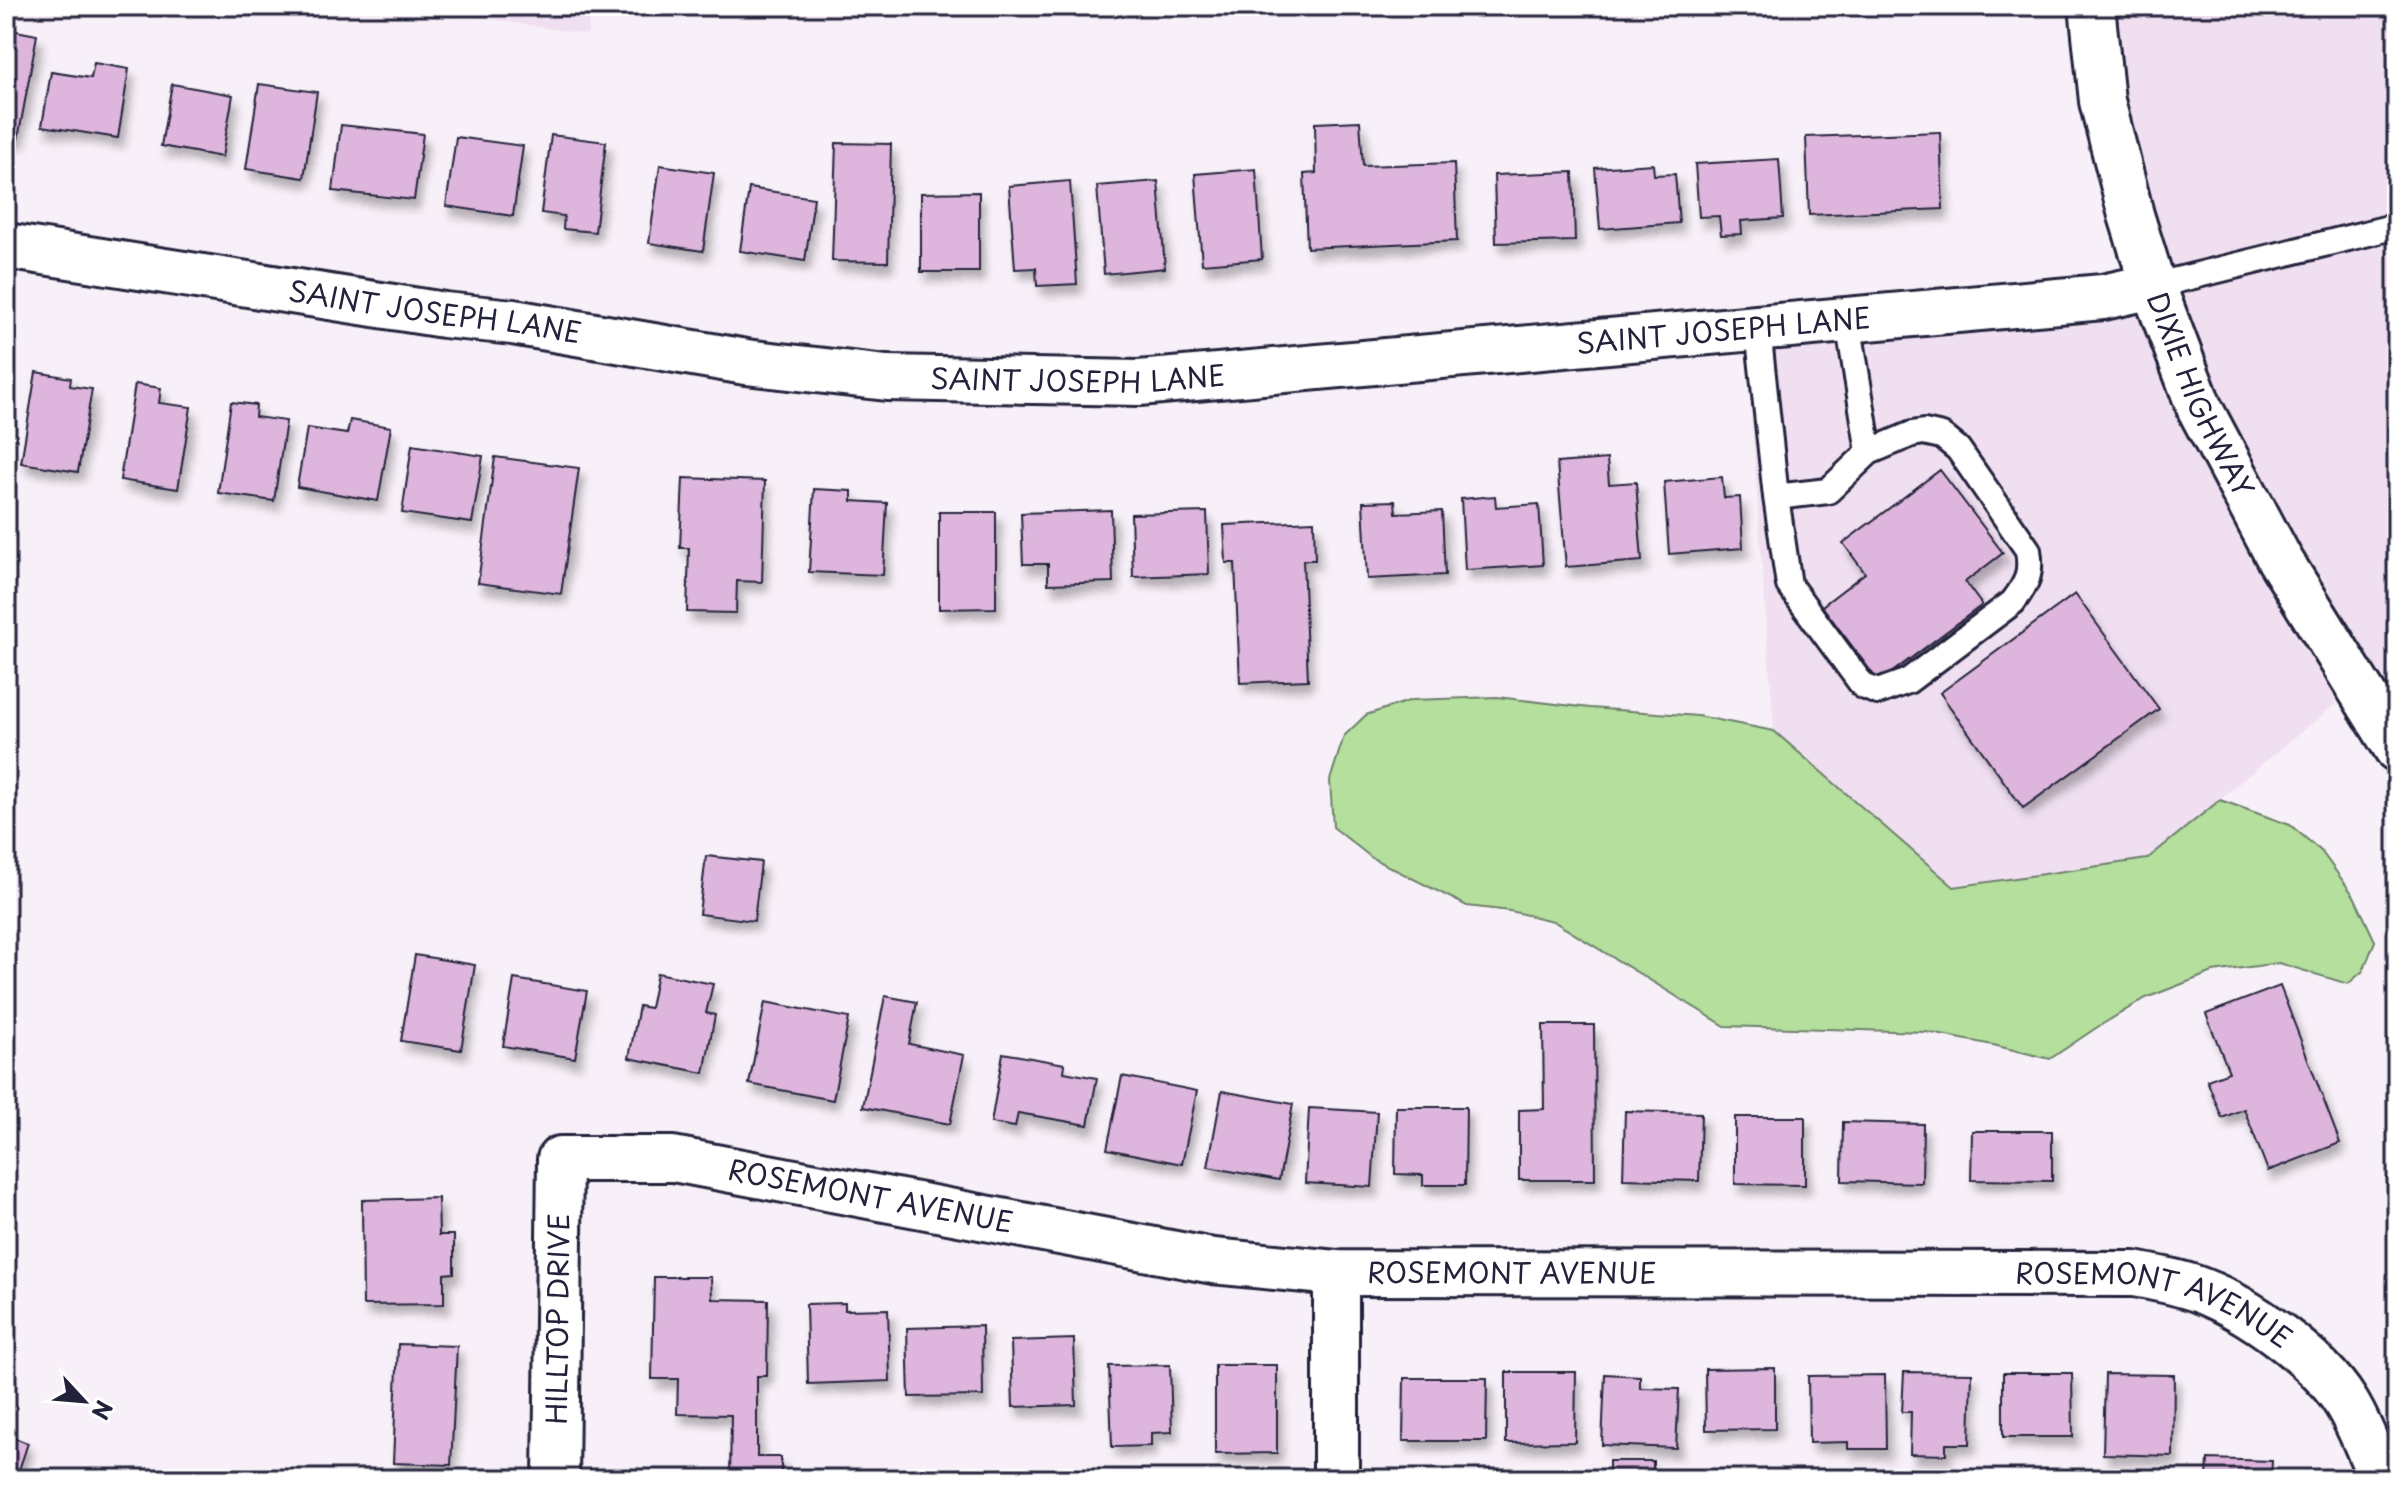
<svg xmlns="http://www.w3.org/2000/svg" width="2403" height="1485" font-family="'Playpen Sans',sans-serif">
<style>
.built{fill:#f0dff0}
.green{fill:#b5df9c;stroke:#6c806c;stroke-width:2}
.building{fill:#deb6dd;stroke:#22223b;stroke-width:2;filter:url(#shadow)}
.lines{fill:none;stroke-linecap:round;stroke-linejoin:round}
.service-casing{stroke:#22223b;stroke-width:30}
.minor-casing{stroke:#22223b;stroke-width:50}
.primary-casing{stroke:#22223b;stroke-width:50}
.service{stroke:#fff;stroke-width:24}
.minor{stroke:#fff;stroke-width:44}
.primary{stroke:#fff;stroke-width:44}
.labels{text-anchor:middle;stroke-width:8;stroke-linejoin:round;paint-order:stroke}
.street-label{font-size:28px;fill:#22223b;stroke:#fff}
</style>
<defs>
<filter id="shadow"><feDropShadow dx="5" dy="9" stdDeviation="4" flood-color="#0004"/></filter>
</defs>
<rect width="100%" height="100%" fill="#f8f0f8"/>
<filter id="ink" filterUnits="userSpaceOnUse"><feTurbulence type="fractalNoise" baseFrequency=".0125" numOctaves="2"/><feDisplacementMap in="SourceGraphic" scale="16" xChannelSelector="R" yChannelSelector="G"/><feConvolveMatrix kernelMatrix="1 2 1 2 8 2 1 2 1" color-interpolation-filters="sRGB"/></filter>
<g filter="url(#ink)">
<path class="built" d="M 412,6 L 590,6 L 588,35 Z
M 2092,6 L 2397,6 L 2397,749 L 2357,686 L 2147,859 L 1954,887 L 1774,731 L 1745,330 L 2152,286 Z"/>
<path class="green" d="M 1497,697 L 1590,708 L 1698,716 L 1774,731 L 1954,887 L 2147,859 L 2220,800 L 2290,825 L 2321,851 L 2354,896 L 2375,941 L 2363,971 L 2348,984 L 2279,963 L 2213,972 L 2146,998 L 2096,1028 L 2050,1059 L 1993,1045 L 1926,1032 L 1725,1026 L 1553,921 L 1510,911 L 1467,906 L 1372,858 L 1333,827 L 1330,780 L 1344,736 L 1366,715 L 1412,700 Z"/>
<path class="building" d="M 6,29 L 37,35 L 18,139 L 6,136 Z
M 94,63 L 129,69 L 118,138 L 42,126 L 51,72 L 91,78 Z
M 172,84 L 233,95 L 222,157 L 161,146 Z
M 259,84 L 317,92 L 304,178 L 246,169 Z
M 1360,121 L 1363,166 L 1454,163 L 1457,241 L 1307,248 L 1304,174 L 1316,173 L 1315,123 Z
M 341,125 L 423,134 L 414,200 L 333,191 Z
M 1940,132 L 1943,209 L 1809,215 L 1806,137 Z
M 551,135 L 606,142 L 595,232 L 563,229 L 564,216 L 541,213 Z
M 456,137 L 523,146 L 513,216 L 446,206 Z
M 836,143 L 891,144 L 888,262 L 832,261 Z
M 1779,159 L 1783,218 L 1741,221 L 1742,234 L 1721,235 L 1719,216 L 1699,217 L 1695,164 Z
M 1653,164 L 1654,175 L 1675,174 L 1679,223 L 1600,229 L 1595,168 Z
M 660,165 L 714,173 L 703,251 L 649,243 Z
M 1256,169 L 1262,259 L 1202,264 L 1195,174 Z
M 1573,172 L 1575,241 L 1496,243 L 1494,175 Z
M 1070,181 L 1077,284 L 1037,286 L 1036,268 L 1015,269 L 1009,186 Z
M 1158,181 L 1165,268 L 1104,274 L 1097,186 Z
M 749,188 L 814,198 L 805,261 L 740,251 Z
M 979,192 L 979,272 L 921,272 L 921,193 Z
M 36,372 L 71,378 L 70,386 L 92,389 L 78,472 L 21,463 Z
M 135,384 L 161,388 L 159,403 L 191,407 L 178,489 L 120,480 Z
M 231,402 L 256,405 L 255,417 L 286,421 L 274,501 L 218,493 Z
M 350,420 L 391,427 L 378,501 L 297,487 L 307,428 L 347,434 Z
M 412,445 L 483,456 L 472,523 L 402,513 Z
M 495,457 L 579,468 L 561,594 L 478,583 Z
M 1607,459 L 1609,484 L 1636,482 L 1642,561 L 1566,567 L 1557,463 Z
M 1940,470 L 2003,553 L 1965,582 L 1982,605 L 1879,682 L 1822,606 L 1865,573 L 1843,543 Z
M 1722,477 L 1724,498 L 1740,497 L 1743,548 L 1669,554 L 1664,482 Z
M 683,478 L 765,481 L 762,582 L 737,581 L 736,613 L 687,612 L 689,548 L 680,548 Z
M 814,489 L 852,491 L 852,501 L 887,503 L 883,575 L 809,572 Z
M 1495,496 L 1496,507 L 1539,504 L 1543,565 L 1465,570 L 1461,499 Z
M 1395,501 L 1396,513 L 1442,511 L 1445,575 L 1367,579 L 1363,502 Z
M 1111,510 L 1113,582 L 1048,584 L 1048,564 L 1023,564 L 1021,513 Z
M 939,512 L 996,512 L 996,608 L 939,609 Z
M 1207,512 L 1209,574 L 1133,577 L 1131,514 Z
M 1314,521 L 1315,560 L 1303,560 L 1308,680 L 1240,683 L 1235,563 L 1226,563 L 1224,525 Z
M 2075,594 L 2159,709 L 2023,808 L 1940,693 Z
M 706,856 L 761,862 L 754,921 L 699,914 Z
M 415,955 L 475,965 L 461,1050 L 401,1041 Z
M 657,973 L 713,984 L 706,1013 L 715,1015 L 704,1073 L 629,1058 L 639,1006 L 650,1008 Z
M 514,979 L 587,991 L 575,1058 L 503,1046 Z
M 2280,986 L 2340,1143 L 2268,1171 L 2244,1109 L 2222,1118 L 2207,1080 L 2229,1072 L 2206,1014 Z
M 885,996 L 917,1002 L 909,1044 L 964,1055 L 950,1124 L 863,1107 Z
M 765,1002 L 849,1018 L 833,1100 L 749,1084 Z
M 1543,1025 L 1594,1025 L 1595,1180 L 1519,1180 L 1519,1110 L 1544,1109 Z
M 1003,1053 L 1065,1064 L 1064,1072 L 1097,1078 L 1088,1125 L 1018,1113 L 1015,1127 L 991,1123 Z
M 1122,1076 L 1197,1091 L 1182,1164 L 1107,1149 Z
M 1222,1091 L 1293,1104 L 1279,1180 L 1208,1167 Z
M 1396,1107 L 1466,1107 L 1465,1185 L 1423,1185 L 1423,1175 L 1395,1174 Z
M 1309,1108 L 1377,1112 L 1372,1187 L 1305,1183 Z
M 1625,1111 L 1701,1113 L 1699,1181 L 1623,1179 Z
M 1735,1117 L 1805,1117 L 1805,1185 L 1735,1184 Z
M 1843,1122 L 1923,1124 L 1922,1183 L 1842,1181 Z
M 1972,1131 L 2052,1131 L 2052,1181 L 1971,1180 Z
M 438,1198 L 439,1235 L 454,1235 L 454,1273 L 444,1274 L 444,1304 L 363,1305 L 362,1200 Z
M 654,1277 L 711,1277 L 712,1299 L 768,1300 L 767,1376 L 757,1376 L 757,1457 L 781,1457 L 781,1479 L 730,1479 L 731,1415 L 677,1414 L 678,1379 L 652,1379 Z
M 845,1303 L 845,1310 L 888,1309 L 890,1381 L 808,1384 L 806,1304 Z
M 982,1326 L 983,1396 L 909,1397 L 907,1328 Z
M 1074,1339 L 1076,1405 L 1013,1407 L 1011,1341 Z
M 398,1344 L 457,1346 L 451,1465 L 393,1463 Z
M 1170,1365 L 1172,1432 L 1151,1433 L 1151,1446 L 1112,1447 L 1109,1366 Z
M 1215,1365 L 1277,1365 L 1277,1453 L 1215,1454 Z
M 1775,1368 L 1775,1429 L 1706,1430 L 1705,1369 Z
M 1506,1372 L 1576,1372 L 1575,1442 L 1506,1443 Z
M 1904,1372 L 1972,1373 L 1970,1444 L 1946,1444 L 1946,1455 L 1910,1454 L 1911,1412 L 1902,1412 Z
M 2003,1373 L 2072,1373 L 2073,1437 L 2003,1437 Z
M 1605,1374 L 1640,1376 L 1640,1388 L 1679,1389 L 1676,1448 L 1602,1445 Z
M 2105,1374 L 2174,1375 L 2173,1456 L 2103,1454 Z
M 1885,1375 L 1886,1449 L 1848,1449 L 1848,1442 L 1809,1443 L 1808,1376 Z
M 1404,1378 L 1487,1378 L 1486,1441 L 1403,1441 Z
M 6,1435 L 28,1443 L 16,1479 L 6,1479 Z
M 2208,1459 L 2272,1461 L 2271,1479 L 2207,1479 Z
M 1609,1461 L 1653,1461 L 1653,1479 L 1609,1479 Z"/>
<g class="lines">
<g class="service-casing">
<path id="service" d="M 2153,286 L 2397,226
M 1758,329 L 1776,497 L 1828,491 L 1869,452
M 1776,497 L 1789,585 L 1863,686 L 1878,692 L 1908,681 L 2013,602 C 2027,583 2032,574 2028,550 L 1958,449 L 1942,436 L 1924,432 L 1912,434 L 1869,452 L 1848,321"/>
</g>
<g class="minor-casing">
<g id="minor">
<path id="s1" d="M 6,246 L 444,315 L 513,322 L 746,362 L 887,378 L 1139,383 L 2103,297 L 2153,286"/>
<path d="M 1336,1273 L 1336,1479"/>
<path id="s2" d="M 556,1479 L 560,1159 L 673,1159 L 1213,1261 L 1336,1273 L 2134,1274 C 2156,1278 2179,1282 2200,1290 C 2248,1308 2318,1358 2345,1401 C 2358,1421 2367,1446 2377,1468 L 2380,1479"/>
</g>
</g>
<g class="primary-casing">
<g id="primary">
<path id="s3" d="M 2092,6 L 2102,101 L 2131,215 L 2153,286 L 2199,407 L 2280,560 L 2397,749"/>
</g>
</g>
<use href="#service" class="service"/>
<use href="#minor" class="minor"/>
<use href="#primary" class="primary"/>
</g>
</g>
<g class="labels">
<g class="street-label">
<text dy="10" stroke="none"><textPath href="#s1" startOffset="434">SAINT JOSEPH LANE</textPath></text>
<text dy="10" stroke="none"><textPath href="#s1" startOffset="1730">SAINT JOSEPH LANE</textPath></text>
<text dy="10" stroke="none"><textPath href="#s1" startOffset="1082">SAINT JOSEPH LANE</textPath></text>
<text dy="10" stroke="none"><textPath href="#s3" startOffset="406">DIXIE HIGHWAY</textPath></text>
<text dy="10" stroke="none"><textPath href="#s2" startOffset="634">ROSEMONT AVENUE</textPath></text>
<text dy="10" stroke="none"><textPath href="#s2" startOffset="1282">ROSEMONT AVENUE</textPath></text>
<text dy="10" stroke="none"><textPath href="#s2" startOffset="1930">ROSEMONT AVENUE</textPath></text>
<text dy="10" stroke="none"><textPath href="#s2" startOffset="160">HILLTOP DRIVE</textPath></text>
</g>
</g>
<rect width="2403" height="1485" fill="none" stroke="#fff" stroke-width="32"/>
<rect x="16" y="16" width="2371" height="1453" fill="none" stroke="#22223b" stroke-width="3" filter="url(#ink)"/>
<g transform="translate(84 1401) rotate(116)" stroke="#ffffff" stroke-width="6" paint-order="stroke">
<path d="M0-6L14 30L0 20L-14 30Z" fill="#22223b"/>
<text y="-12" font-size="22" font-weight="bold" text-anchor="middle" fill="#22223b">N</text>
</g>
</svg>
